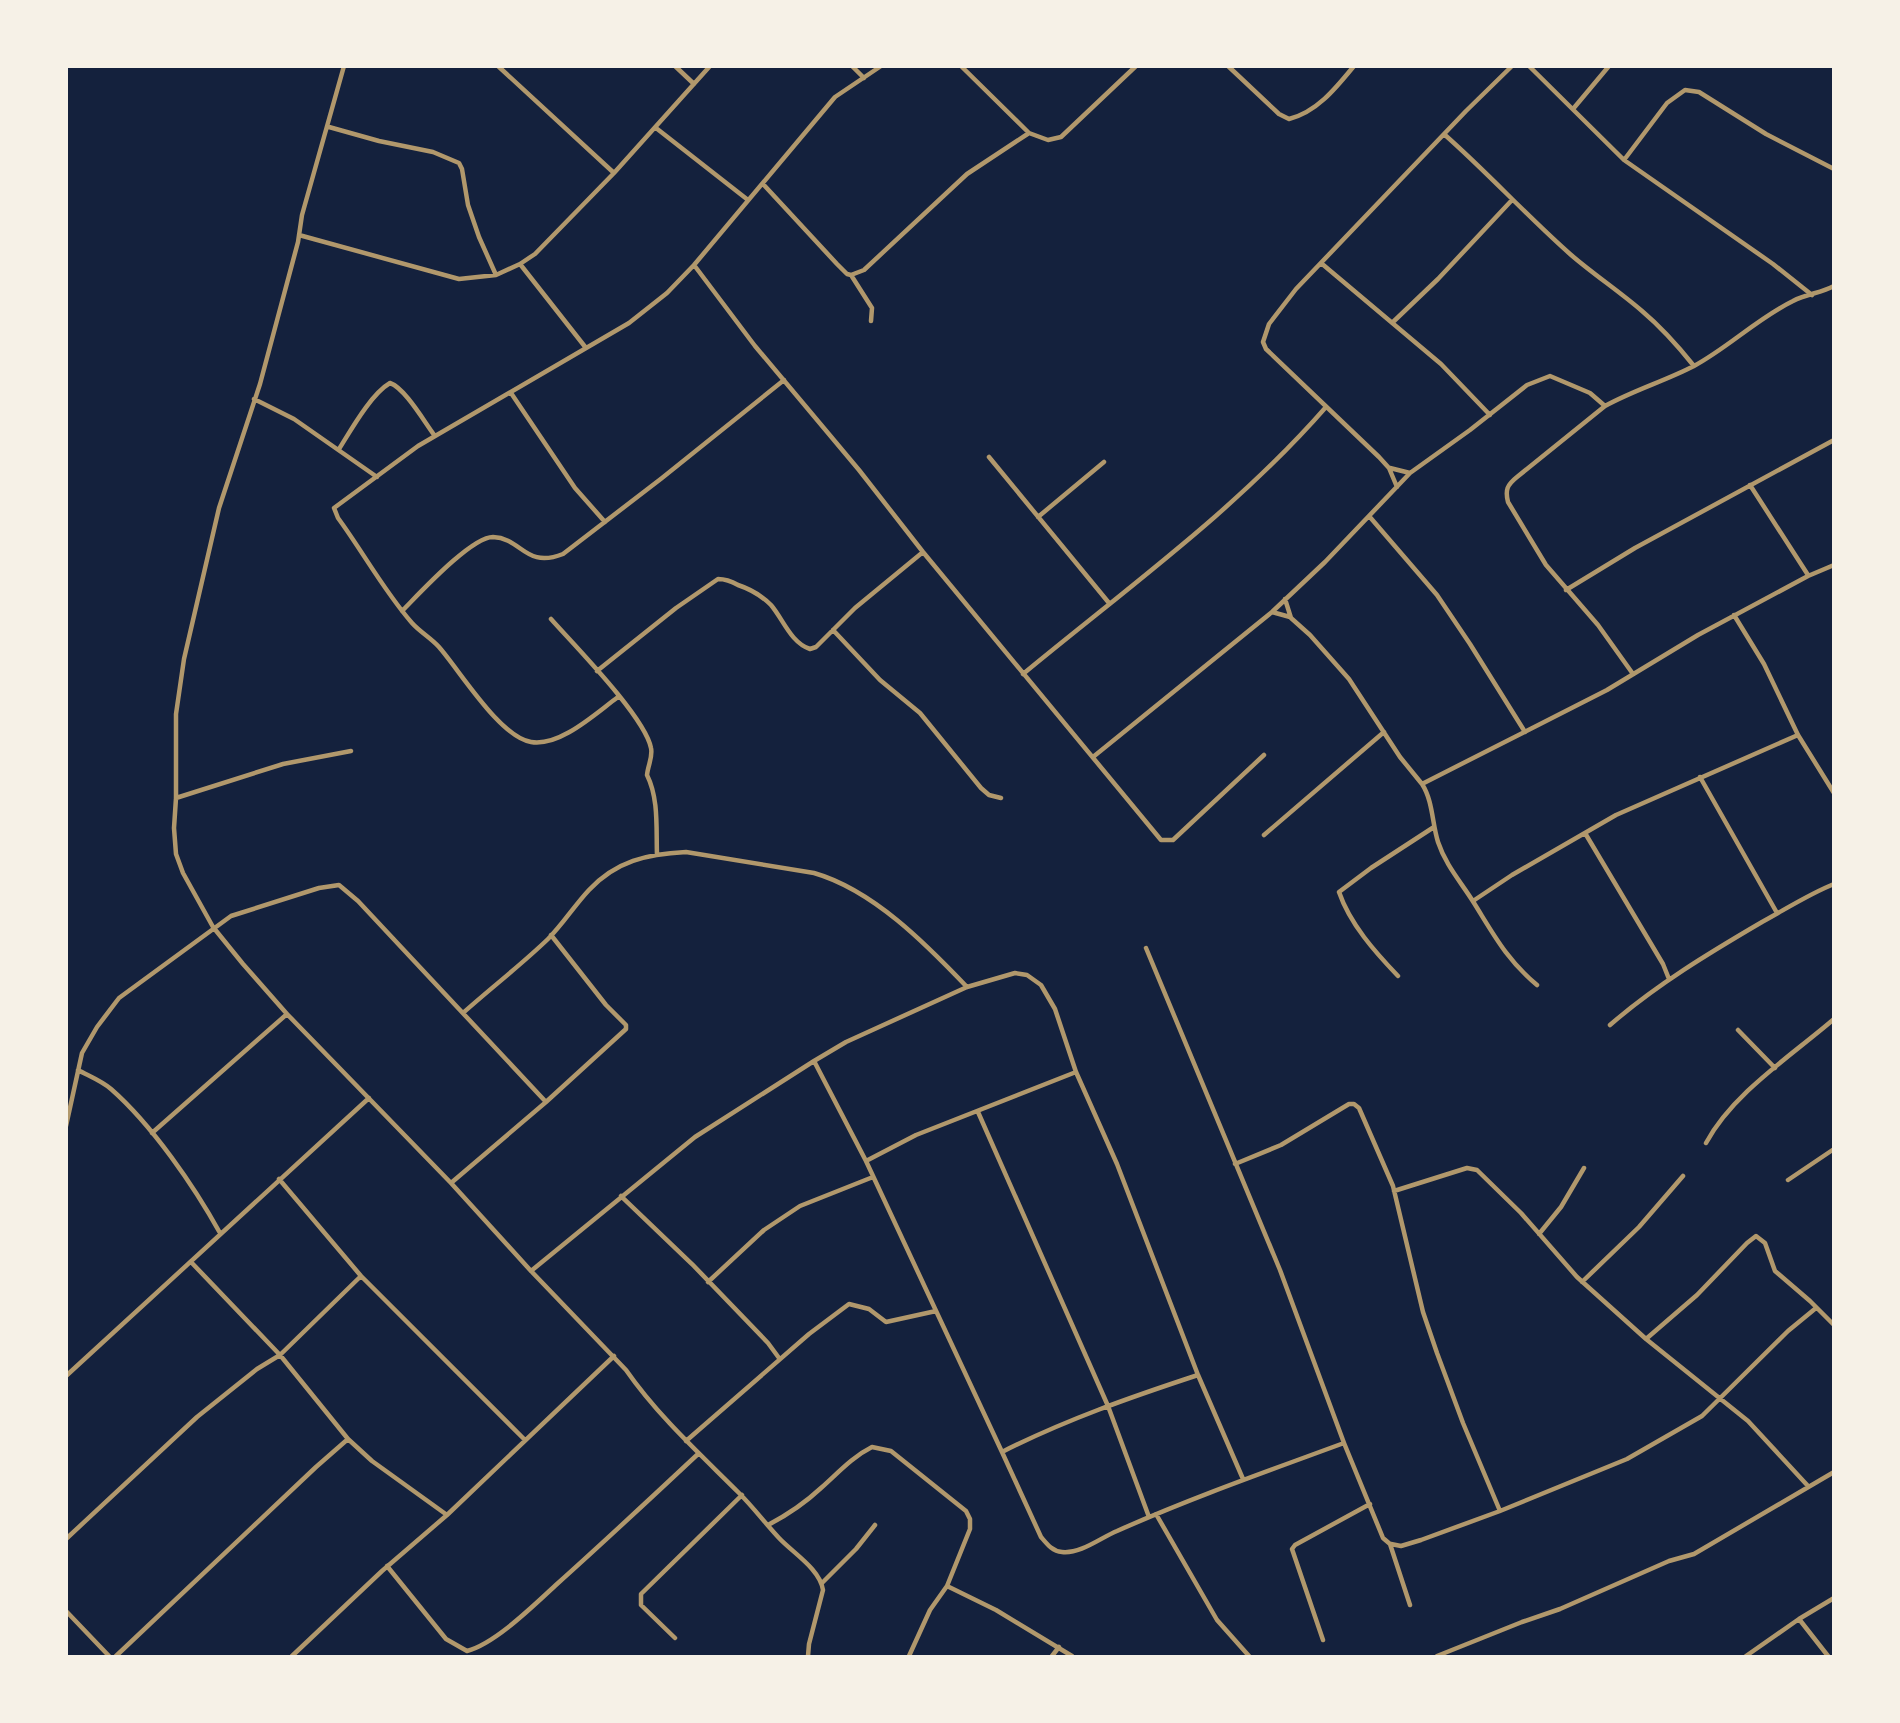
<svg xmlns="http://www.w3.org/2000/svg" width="1900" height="1723" font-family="Montserrat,sans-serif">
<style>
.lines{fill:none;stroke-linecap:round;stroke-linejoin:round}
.minor{stroke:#b1986c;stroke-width:4.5}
</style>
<rect width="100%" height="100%" fill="#14213d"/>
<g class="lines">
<path class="minor" d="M 344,66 L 302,215 L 298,242 L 260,384 L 219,508 L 184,659 L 176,714 L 176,798 L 174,828 L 176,854 L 183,873 L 213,927 L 243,964 L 287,1014 L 451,1183 L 531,1271 L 626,1370 C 658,1416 700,1454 739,1493 C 753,1507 765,1523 779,1538 C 793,1553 820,1569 823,1590 L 809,1644 L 808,1656
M 498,66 L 614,173
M 675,66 L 694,84
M 852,66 L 864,78
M 961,66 L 1029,133 L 1048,140 L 1061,137 L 1136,66
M 1228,66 L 1279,114 L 1289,119 C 1317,112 1336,88 1354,66
M 1529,66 L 1624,160 L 1773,264 L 1812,295
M 1573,109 L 1609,66
M 329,127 L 379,141 L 433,152 L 459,163 L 462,169 L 468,205 L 479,237 L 496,275
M 656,128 L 748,200
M 1445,135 C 1488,173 1527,216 1570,254 C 1593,274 1619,291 1642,311 C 1661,327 1678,346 1694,366
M 1624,160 L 1667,103 L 1685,90 L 1699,92 L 1766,134 L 1834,169
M 763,184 L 837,264 L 847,274 L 851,275 L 872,308 L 871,321
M 299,235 L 459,279 L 496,275 L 520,264 L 535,254 L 614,173 L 710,66
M 1321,263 L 1441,364 L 1490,415
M 520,264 L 586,348
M 694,265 L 755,346 L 859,470 L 923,552 L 1161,840 L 1173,840 L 1264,755
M 851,275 L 864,270 L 967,174 L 1029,133
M 1393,322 L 1438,279 L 1512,200
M 511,393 L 575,488 L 605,522
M 254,399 L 294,419 L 377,477
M 1605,406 L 1517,477 C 1507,485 1505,490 1508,502 L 1546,565 L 1598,625 L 1633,674
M 339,449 C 351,430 371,394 390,383 C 405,388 425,423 435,436
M 989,457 L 1109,603
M 1390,468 L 1410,473
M 1750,485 L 1808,575
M 1397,487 L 1389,468 L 1379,457 L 1266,349 L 1263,342 L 1269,324 L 1296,289 L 1466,111 L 1512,66
M 1369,516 L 1437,595 L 1470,644 L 1525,732
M 1038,517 L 1104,462
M 1566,590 L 1635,548 L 1834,440
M 1285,599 L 1291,618 L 1310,635 L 1349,679 L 1400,757 L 1422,784 L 1607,690 L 1698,635 L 1808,576 L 1834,565
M 402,611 C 419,594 471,537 493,537 C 522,538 525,569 563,554 L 662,478 L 784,380
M 1272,612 L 1290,617
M 1734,615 L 1764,664 L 1798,735 L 1834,793
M 551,619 C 575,646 645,717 651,748 C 653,757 648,765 647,775 C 659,799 656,829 657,855
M 833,630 L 880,680 L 920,713 L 981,788 L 989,795 L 1001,798
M 597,671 L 676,608 L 718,579 C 725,579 731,581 738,585 C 750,589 762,596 771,605 C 783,619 791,643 810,649 L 816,647 L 855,608 L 923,552
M 1023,674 C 1127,588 1237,509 1326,407
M 618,697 C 596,713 560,747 531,742 C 500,737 460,671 439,647 C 431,638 420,632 412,623 C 384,591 363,552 338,518 L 334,508 L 418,446 L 629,323 L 667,293 L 694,265 L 835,97 L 881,66
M 1093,757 L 1272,612 L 1325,562 L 1410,473 L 1470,430 L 1527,385 L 1550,376 L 1590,393 L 1605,406 C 1634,390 1665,381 1694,366 C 1729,347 1758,318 1793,301 C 1806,294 1821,293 1834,286
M 1700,777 L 1777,913
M 1422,784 C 1433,801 1432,823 1438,842 C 1446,866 1461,882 1474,903 C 1494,935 1507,960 1537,985
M 176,798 L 283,764 L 351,751
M 1585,833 L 1663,964 L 1669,979
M 1264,835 L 1384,732
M 1473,901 L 1512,875 L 1616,815 L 1798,735
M 1146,948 L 1280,1270 L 1344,1443 L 1383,1538 L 1390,1544 L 1410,1605
M 1398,976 C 1375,952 1350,924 1339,892 L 1371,868 L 1434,827
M 463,1013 C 491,988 521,965 548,939 C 563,924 574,906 589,890 C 616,861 647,854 686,852 L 814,873 C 873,890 926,944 967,987
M 1610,1025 C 1656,985 1709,953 1762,922 C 1786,909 1809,894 1834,884
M 1738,1030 L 1775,1068
M 814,1061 L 866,1161 L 1002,1452 C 1065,1420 1131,1397 1198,1375
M 78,1070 C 89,1076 102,1081 111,1089 C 152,1125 194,1186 220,1233
M 978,1112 L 1108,1406 L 1149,1517
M 66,1126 L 82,1053 L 97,1027 L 119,998 L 231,916 L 319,888 L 339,885 L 358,901 L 546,1102
M 152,1133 L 287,1014
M 1706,1143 C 1733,1093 1791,1056 1834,1019
M 866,1161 L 916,1135 L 1076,1072
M 1235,1164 L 1281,1145 L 1349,1104 L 1354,1104 L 1359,1108 L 1393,1186 L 1423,1312 L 1437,1353 L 1463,1423 L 1500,1511
M 279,1179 L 361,1276 L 525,1440
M 1788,1180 L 1834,1149
M 451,1183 L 546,1102 L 626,1029 L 626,1025 L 606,1005 L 551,935
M 1394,1191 L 1467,1168 L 1477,1170 L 1521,1213 L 1577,1277 L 1646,1339 L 1748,1421 L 1808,1486
M 621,1196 L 692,1264 L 768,1343 L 779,1358
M 1539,1234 L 1561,1207 L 1584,1168
M 191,1262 L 280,1355 L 348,1439 L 372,1461 L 447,1515
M 531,1271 L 695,1137 L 814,1061 L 846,1042 L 967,987 L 1015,973 L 1027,975 L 1041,985 L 1055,1009 L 1076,1072 L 1117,1164 L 1198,1375 L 1243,1479
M 708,1282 L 764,1230 L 800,1206 L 873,1177
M 1582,1282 L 1639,1227 L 1683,1176
M 1646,1339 L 1697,1295 L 1747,1243 L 1756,1236 L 1765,1243 L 1775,1271 L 1810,1301 L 1834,1325
M 66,1376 L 369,1098
M 686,1441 L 809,1334 L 849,1304 L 869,1309 L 886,1322 L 936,1311
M 1002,1452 L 1041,1537 C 1047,1544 1052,1551 1062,1552 C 1081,1554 1100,1538 1117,1531 C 1191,1498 1268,1471 1344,1443
M 1156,1514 L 1217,1620 L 1249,1656
M 768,1525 C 787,1515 805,1503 821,1488 C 838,1473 852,1457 872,1447 L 891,1451 L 966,1511 L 970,1519 L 970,1529 L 947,1586 L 930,1610 L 909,1656
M 66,1539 L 197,1417 L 257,1369 L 280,1355 L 361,1276
M 1391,1544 L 1401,1546 L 1421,1540 L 1500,1511 L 1627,1459 L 1702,1416 L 1788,1331 L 1816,1308
M 387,1566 L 446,1639 L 467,1651 C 496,1643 534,1605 557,1584 C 605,1541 651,1498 698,1454
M 822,1583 L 856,1549 L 875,1525
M 947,1586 L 996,1610 L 1072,1656
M 66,1611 L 109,1656
M 1799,1619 L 1828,1656
M 675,1638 L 641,1605 L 641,1594 L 742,1495
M 1323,1640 L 1292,1549 L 1295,1545 L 1370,1504
M 116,1656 L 316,1467 L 348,1439
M 292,1656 L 382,1571 L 447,1515 L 614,1356
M 1052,1656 L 1059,1647
M 1437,1656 L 1522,1622 L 1560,1609 L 1669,1561 L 1694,1554 L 1834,1472
M 1746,1656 L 1799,1619 L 1834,1598"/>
</g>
<rect width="1900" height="1723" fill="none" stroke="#f6f1e7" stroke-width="136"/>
</svg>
